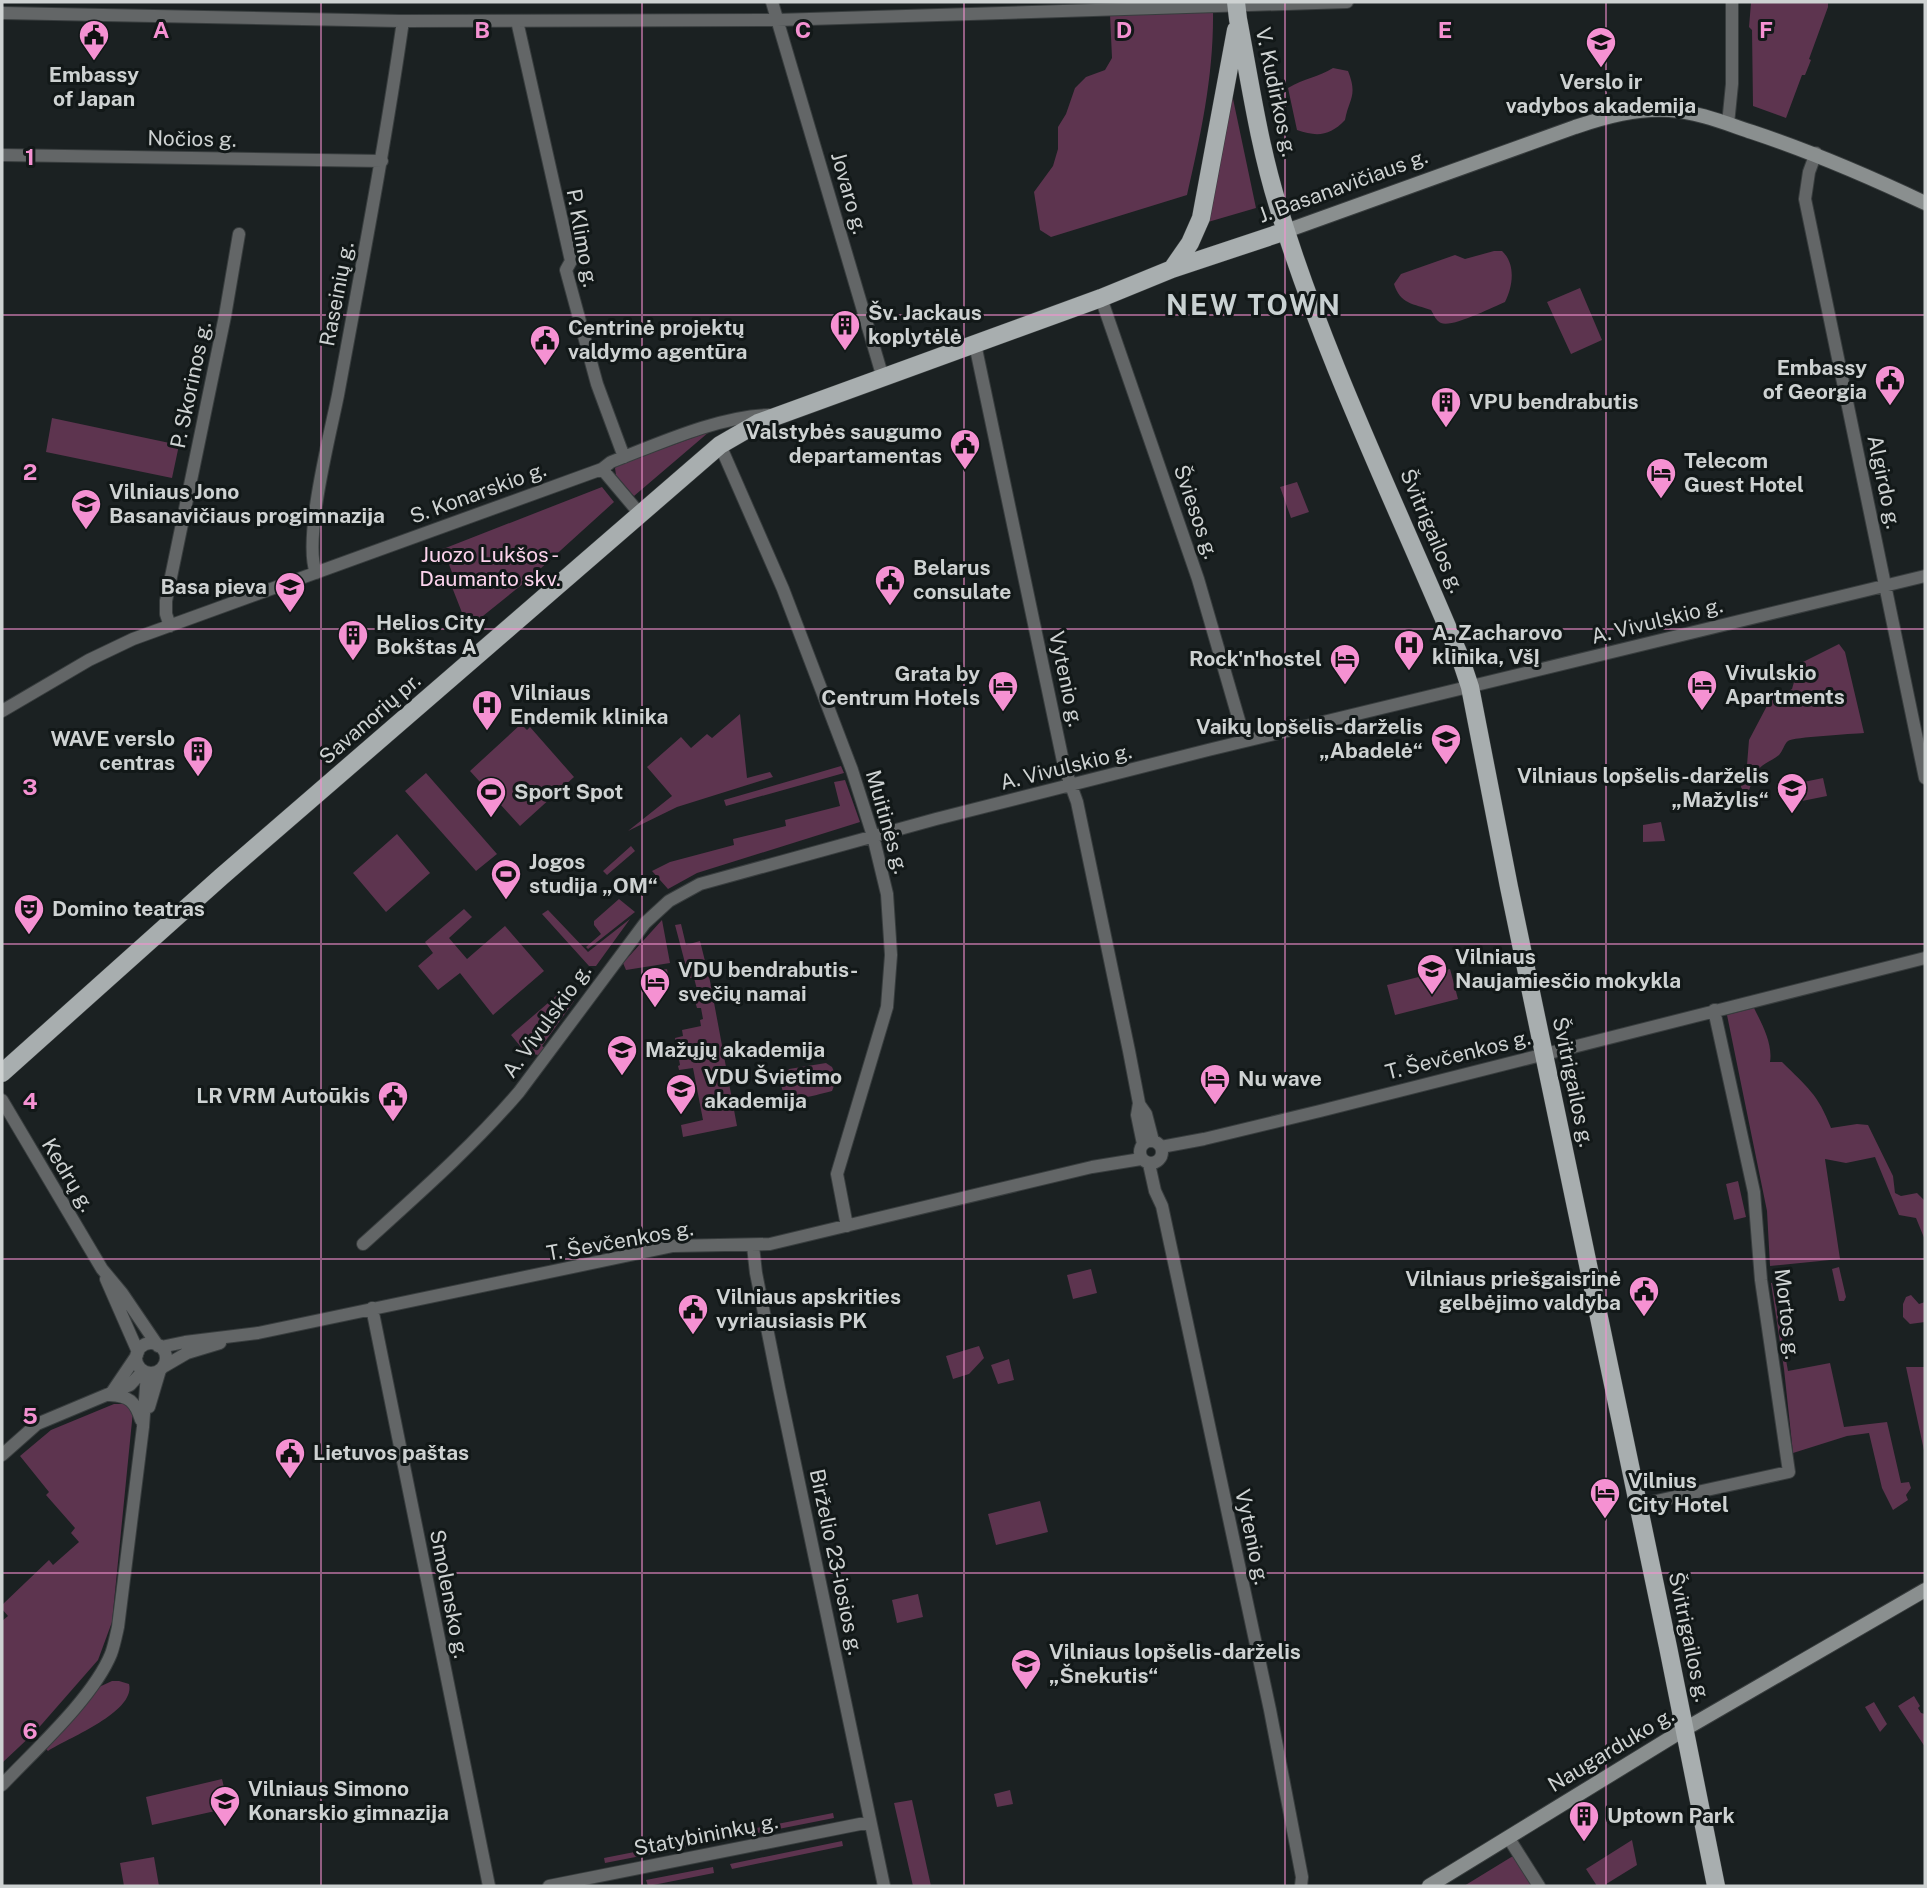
<svg xmlns="http://www.w3.org/2000/svg" width="1927" height="1888" font-family="'Public Sans',sans-serif">
<style>
.green{fill:#5d344f}
.lines{fill:none;stroke-linecap:round;stroke-linejoin:round}
.street-casing{stroke:#383d3e;stroke-width:14}
.secondary-casing{stroke:#383d3e;stroke-width:16}
.primary-casing{stroke:#383d3e;stroke-width:19}
.street{stroke:#636667;stroke-width:12}
.secondary{stroke:#8a8f8f;stroke-width:14}
.primary{stroke:#a8aeaf;stroke-width:18}
.grid{fill:none;stroke:#f591d2;stroke-width:2;stroke-opacity:0.55}
.labels{text-anchor:middle;stroke-width:6;stroke-linejoin:round;paint-order:stroke}
.poi-label{font-size:21px;font-weight:bold;fill:#ced2d2;stroke:#121818;text-anchor:start}
.street-label{font-size:21px;fill:#ced2d2;stroke:#121818}
.park-label{font-size:21px;fill:#fcd3ec;stroke:#121818}
.district-label{font-size:28px;font-weight:bold;letter-spacing:2px;fill:#c9d1d2;stroke:#121818}
.grid-label{font-size:23px;text-anchor:middle;font-weight:bold;fill:#f591d2;stroke:#121818;stroke-width:6;stroke-linejoin:round;paint-order:stroke}
</style>
<rect width="100%" height="100%" fill="#1b2122"/>
<path class="green" d="M 1755,2 L 1828,2 L 1828,7 L 1809,59 L 1811,60 L 1805,75 L 1802,75 L 1786,118 L 1753,106 L 1752,30 L 1749,27 L 1751,3 Z
M 1213,10 C 1214,74 1201,134 1187,195 L 1051,237 L 1040,230 L 1034,192 L 1053,166 L 1058,149 L 1058,127 L 1066,114 L 1075,88 L 1086,77 L 1105,70 L 1112,58 L 1110,14 Z
M 1333,68 L 1348,71 C 1358,96 1349,98 1345,120 C 1330,136 1317,137 1297,130 L 1288,88 C 1304,78 1319,77 1333,68 Z
M 1232,94 L 1256,208 L 1208,222 Z
M 1494,251 L 1502,251 C 1516,264 1513,286 1505,302 C 1493,307 1452,328 1441,323 C 1436,321 1434,315 1431,310 C 1414,304 1400,304 1394,284 L 1401,274 L 1455,255 L 1465,259 Z
M 1580,288 L 1602,340 L 1571,354 L 1547,302 Z
M 52,418 L 179,445 L 172,478 L 46,452 Z
M 709,432 L 634,496 L 616,475 L 615,468 L 618,465 Z
M 1297,482 L 1309,512 L 1291,518 L 1280,487 Z
M 602,487 L 614,502 L 529,579 L 468,628 L 450,582 L 455,580 L 443,549 Z
M 1839,644 L 1845,652 L 1864,733 C 1852,734 1793,737 1788,741 C 1784,744 1783,751 1779,755 C 1772,761 1763,763 1757,771 C 1750,780 1752,791 1743,799 L 1739,773 L 1747,765 L 1749,740 L 1769,702 L 1792,689 L 1794,682 L 1791,673 L 1799,664 Z
M 740,714 L 747,778 L 770,772 L 773,777 L 677,807 L 628,831 L 672,796 L 647,767 L 681,737 L 691,748 L 707,734 L 712,738 Z
M 521,724 L 527,730 L 530,727 L 574,777 L 520,826 L 470,771 Z
M 841,766 L 844,773 L 726,806 L 724,800 Z
M 426,773 L 497,854 L 476,871 L 405,791 Z
M 1823,778 L 1827,796 L 1797,802 L 1794,784 Z
M 845,780 L 860,822 L 697,873 L 668,889 L 652,871 L 670,862 L 734,845 L 733,839 L 786,826 L 785,820 L 840,806 L 834,782 Z
M 1661,822 L 1665,841 L 1643,842 L 1643,825 Z
M 397,834 L 430,873 L 386,912 L 353,873 Z
M 631,846 L 635,851 L 607,875 L 603,871 Z
M 619,899 L 635,912 L 588,949 L 586,947 L 601,934 L 594,925 L 594,921 Z
M 464,909 L 472,917 L 449,938 L 467,959 L 505,926 L 544,971 L 493,1015 L 460,973 L 438,990 L 418,966 L 433,953 L 425,942 Z
M 548,910 L 588,952 L 630,919 L 596,966 L 589,966 L 542,914 Z
M 662,920 L 670,963 L 626,970 L 623,963 Z
M 681,924 L 686,945 L 700,941 L 710,981 L 737,1126 L 683,1137 L 681,1125 L 703,1120 L 693,1068 L 679,1070 L 678,1066 L 680,1065 L 675,1038 L 683,1036 L 682,1030 L 701,1026 L 700,1020 L 703,1019 L 701,1008 L 697,1008 L 694,998 L 699,997 L 694,978 L 689,978 L 675,925 Z
M 667,969 L 669,980 L 652,984 L 649,971 Z
M 1450,969 L 1458,999 L 1395,1015 L 1387,985 Z
M 563,990 L 574,1001 L 542,1046 L 545,1048 L 538,1055 L 525,1052 L 511,1035 Z
M 1754,1008 C 1762,1024 1773,1044 1770,1062 L 1782,1062 C 1807,1087 1818,1094 1831,1128 L 1857,1124 L 1868,1125 L 1893,1176 L 1895,1193 L 1901,1196 L 1917,1193 L 1924,1200 L 1925,1240 L 1916,1218 L 1899,1215 L 1875,1157 L 1846,1163 L 1825,1159 L 1840,1259 L 1770,1266 L 1767,1211 L 1727,1015 Z
M 826,1063 L 832,1067 L 837,1078 L 832,1091 C 814,1095 779,1109 781,1079 L 789,1069 Z
M 1738,1181 L 1746,1217 L 1734,1220 L 1726,1184 Z
M 1839,1267 L 1846,1297 L 1844,1301 L 1839,1301 L 1832,1269 Z
M 1091,1269 L 1097,1293 L 1073,1299 L 1067,1275 Z
M 1771,1283 L 1772,1283 L 1788,1371 L 1830,1363 L 1844,1427 L 1887,1422 L 1901,1483 L 1909,1482 L 1911,1488 L 1906,1495 L 1908,1500 L 1893,1510 L 1882,1488 L 1869,1433 L 1847,1436 L 1793,1453 L 1784,1369 Z
M 1911,1295 L 1919,1304 L 1925,1302 L 1925,1322 L 1910,1324 L 1903,1317 L 1903,1304 L 1906,1297 Z
M 979,1346 L 984,1358 L 969,1374 L 953,1379 L 946,1356 Z
M 1009,1359 L 1014,1380 L 998,1384 L 991,1365 Z
M 1906,1367 L 1925,1367 L 1925,1455 Z
M 114,1404 L 125,1404 L 133,1411 L 112,1622 L 98,1660 L 35,1732 L 2,1763 L 2,1621 L 8,1616 L 2,1609 L 2,1605 L 49,1560 L 53,1565 L 79,1542 L 71,1533 L 75,1528 L 46,1495 L 49,1492 L 20,1456 L 51,1430 Z
M 1040,1501 L 1048,1532 L 996,1545 L 988,1514 Z
M 918,1594 L 923,1617 L 897,1623 L 892,1600 Z
M 112,1681 L 119,1681 L 129,1684 C 136,1712 68,1738 48,1751 L 45,1748 L 99,1687 Z
M 1914,1696 L 1920,1706 L 1918,1708 L 1921,1713 L 1925,1714 L 1925,1747 L 1898,1706 Z
M 1874,1702 L 1887,1724 L 1880,1732 L 1865,1707 Z
M 222,1779 L 229,1808 L 152,1825 L 146,1797 Z
M 1010,1790 L 1013,1804 L 997,1807 L 994,1794 Z
M 912,1800 L 931,1886 L 913,1886 L 894,1803 Z
M 833,1813 L 834,1818 L 605,1863 L 604,1858 Z
M 1632,1840 L 1637,1865 L 1603,1886 L 1597,1886 L 1586,1869 Z
M 842,1841 L 843,1846 L 732,1869 L 730,1864 Z
M 1513,1856 L 1532,1886 L 1464,1886 Z
M 154,1857 L 159,1886 L 124,1886 L 120,1863 Z
M 713,1867 L 714,1873 L 648,1886 L 646,1880 Z"/>
<g class="lines">
<g class="street-casing">
<path id="street" d="M 772,2 L 883,378
M 2,13 L 400,21 L 777,20 L 1347,2
M 517,21 L 571,261 L 566,270 L 597,384 L 624,457
M 1728,124 L 1732,84 L 1732,2
M 1816,153 L 1809,172 L 1805,199 L 1925,778
M 2,155 L 382,161
M 1101,298 L 1198,579 L 1245,741
M 975,344 L 1064,766 L 1077,802 L 1129,1051 L 1139,1103 L 1137,1115 L 1143,1144
M 720,445 L 783,589 L 852,770 L 873,836 L 887,894 L 891,955 L 887,1007 L 837,1174 L 847,1226
M 602,469 L 640,514
M 316,573 C 303,539 330,435 338,395 C 361,270 385,146 403,21
M 170,626 L 166,614 L 166,601 L 225,316 L 239,234
M 2,711 L 89,660 L 133,639 L 602,469 L 611,462 C 658,444 719,416 769,415
M 2,1100 L 102,1269 L 122,1293 L 158,1346
M 1139,1104 L 1146,1114 L 1153,1141
M1140 1152a11 11 0 1 1 22 0a11 11 0 1 1-22 0Z
M 1161,1147 L 1204,1139 L 1320,1111 L 1925,958
M 1149,1164 L 1155,1191 L 1162,1206 L 1270,1710 L 1302,1877 L 1301,1886
M 363,1244 C 417,1195 472,1147 519,1092 L 645,923 L 669,901 L 700,884 L 936,819 L 1208,750 L 1925,576
M 753,1246 L 756,1273 L 779,1388 L 884,1886
M 106,1279 L 138,1352
M 372,1308 L 489,1886
M136 1358a15 15 0 1 1 30 0a15 15 0 1 1-30 0Z
M 161,1347 L 185,1342 L 258,1333 L 673,1246 L 770,1244 L 1092,1167 L 1141,1159
M 163,1367 L 187,1353 L 220,1343
M 112,1392 L 137,1355
M 110,1395 C 129,1396 135,1401 141,1420
M 149,1407 L 160,1370
M 2,1455 L 37,1424 L 130,1385 L 143,1371
M 1638,1505 L 1789,1472 L 1761,1280 L 1754,1192 L 1714,1010
M 2,1785 C 35,1750 93,1698 111,1654 C 114,1646 116,1636 118,1627 L 143,1427 L 147,1373
M 1508,1837 L 1539,1886
M 549,1886 L 870,1822"/>
</g>
<g class="secondary-casing">
<path id="secondary" d="M 1286,231 L 1575,127 C 1605,117 1637,108 1669,110 C 1698,112 1725,123 1752,132 C 1812,152 1868,176 1925,203
M 1429,1886 L 1685,1729 L 1925,1590"/>
</g>
<g class="primary-casing">
<path id="primary" d="M 1236,2 L 1238,19 C 1250,82 1259,145 1278,206 C 1324,358 1399,510 1460,657 L 1470,687 L 1509,887 L 1668,1647 L 1716,1886
M 1172,269 L 1190,243 L 1201,218 L 1236,30
M 2,1073 L 221,877 L 720,445 L 758,423 L 1101,298 L 1172,269 L 1286,231"/>
</g>
<use href="#street" class="street"/>
<use href="#secondary" class="secondary"/>
<use href="#primary" class="primary"/>
</g>
<path class="grid" d="M 321,2 L 321,1886M 642,2 L 642,1886M 964,2 L 964,1886M 1285,2 L 1285,1886M 1606,2 L 1606,1886M 2,315 L 1925,315M 2,629 L 1925,629M 2,944 L 1925,944M 2,1259 L 1925,1259M 2,1573 L 1925,1573"/>
<defs>
<g id="civic-pin" transform="scale(1.575)"><path d="M0 17L-7.5 6A9.5 9.5 0 1 1 7.5 6Z" fill="#f591d2" stroke="#121818"/><path d="M-.6-6.5H3V-4.5H.6V-3L4-1V1h2V6H-6V1h2V-1L-.6-3ZM-1.2 2.5V6h2.4V2.5Z" fill="#111"/></g>
<g id="university-pin" transform="scale(1.575)"><path d="M0 17L-7.5 6A9.5 9.5 0 1 1 7.5 6Z" fill="#f591d2" stroke="#121818"/><path d="M0-5L7-2L0 1L-7-2ZM-4 1L0 2.5L4 1V4Q0 6-4 4Z" fill="#111"/></g>
<g id="building-pin" transform="scale(1.575)"><path d="M0 17L-7.5 6A9.5 9.5 0 1 1 7.5 6Z" fill="#f591d2" stroke="#121818"/><path d="M-4-6H4V6H1V3H-1V6H-4ZM-2.5-4.3h1.7v1.8h-1.7ZM.8-4.3h1.7v1.8H.8ZM-2.5-1h1.7V.8h-1.7ZM.8-1h1.7V.8H.8Z" fill="#111"/></g>
<g id="hotel-pin" transform="scale(1.575)"><path d="M0 17L-7.5 6A9.5 9.5 0 1 1 7.5 6Z" fill="#f591d2" stroke="#121818"/><path d="M-6-4.5h1.5V1H6V5H4.5V3h-9V5H-6ZM-4 0a1.8 1.8 0 1 1 3.6 0ZM.5 0V-2.5h3Q6-2.5 6 0Z" fill="#111"/></g>
<g id="school-pin" transform="scale(1.575)"><path d="M0 17L-7.5 6A9.5 9.5 0 1 1 7.5 6Z" fill="#f591d2" stroke="#121818"/><path d="M0-5L7-2L0 1L-7-2ZM-4 1L0 2.5L4 1V4Q0 6-4 4Z" fill="#111"/></g>
<g id="hospital-pin" transform="scale(1.575)"><path d="M0 17L-7.5 6A9.5 9.5 0 1 1 7.5 6Z" fill="#f591d2" stroke="#121818"/><path d="M-5-5h3v3.5h4V-5h3V5h-3V1.5h-4V5h-3Z" fill="#111"/></g>
<g id="stadium-pin" transform="scale(1.575)"><path d="M0 17L-7.5 6A9.5 9.5 0 1 1 7.5 6Z" fill="#f591d2" stroke="#121818"/><path d="M0-5a6.5 5 0 1 0 0 10a6.5 5 0 1 0 0-10ZM-3.5-1.8h7v3.6h-7Z" fill="#111"/></g>
<g id="theatre-pin" transform="scale(1.575)"><path d="M0 17L-7.5 6A9.5 9.5 0 1 1 7.5 6Z" fill="#f591d2" stroke="#121818"/><path d="M-5-5.5Q0-4 5-5.5V0Q5 5 0 6Q-5 5-5 0ZM-3.3-2.5H-1v1.5H-3.3ZM1-2.5H3.3v1.5H1ZM-2.8 1Q0 5.5 2.8 1Z" fill="#111"/></g>
</defs>
<g fill-rule="evenodd">
<use href="#civic-pin" x="94" y="35"/>
<use href="#university-pin" x="1601" y="42"/>
<use href="#building-pin" x="845" y="325"/>
<use href="#civic-pin" x="545" y="340"/>
<use href="#civic-pin" x="1890" y="380"/>
<use href="#building-pin" x="1446" y="402"/>
<use href="#civic-pin" x="965" y="444"/>
<use href="#hotel-pin" x="1661" y="473"/>
<use href="#school-pin" x="86" y="504"/>
<use href="#civic-pin" x="890" y="580"/>
<use href="#school-pin" x="290" y="587"/>
<use href="#building-pin" x="353" y="635"/>
<use href="#hospital-pin" x="1409" y="645"/>
<use href="#hotel-pin" x="1345" y="659"/>
<use href="#hotel-pin" x="1702" y="685"/>
<use href="#hotel-pin" x="1003" y="686"/>
<use href="#hospital-pin" x="487" y="705"/>
<use href="#school-pin" x="1446" y="739"/>
<use href="#building-pin" x="198" y="751"/>
<use href="#school-pin" x="1792" y="788"/>
<use href="#stadium-pin" x="491" y="792"/>
<use href="#stadium-pin" x="506" y="874"/>
<use href="#theatre-pin" x="29" y="909"/>
<use href="#school-pin" x="1432" y="969"/>
<use href="#hotel-pin" x="655" y="982"/>
<use href="#school-pin" x="622" y="1050"/>
<use href="#hotel-pin" x="1215" y="1079"/>
<use href="#university-pin" x="681" y="1089"/>
<use href="#civic-pin" x="393" y="1096"/>
<use href="#civic-pin" x="1644" y="1291"/>
<use href="#civic-pin" x="693" y="1309"/>
<use href="#civic-pin" x="290" y="1453"/>
<use href="#hotel-pin" x="1605" y="1493"/>
<use href="#school-pin" x="1026" y="1664"/>
<use href="#school-pin" x="225" y="1801"/>
<use href="#building-pin" x="1584" y="1816"/>
</g>
<g class="labels">
<g class="poi-label">
<text x="94" y="82" text-anchor="middle">Embassy<tspan x="94" dy="24">of Japan</tspan></text>
<text x="1601" y="89" text-anchor="middle">Verslo ir<tspan x="1601" dy="24">vadybos akademija</tspan></text>
<text x="868" y="320">Šv. Jackaus<tspan x="868" dy="24">koplytėlė</tspan></text>
<text x="568" y="335">Centrinė projektų<tspan x="568" dy="24">valdymo agentūra</tspan></text>
<text x="1867" y="375" text-anchor="end">Embassy<tspan x="1867" dy="24">of Georgia</tspan></text>
<text x="1469" y="409">VPU bendrabutis</text>
<text x="942" y="439" text-anchor="end">Valstybės saugumo<tspan x="942" dy="24">departamentas</tspan></text>
<text x="1684" y="468">Telecom<tspan x="1684" dy="24">Guest Hotel</tspan></text>
<text x="109" y="499">Vilniaus Jono<tspan x="109" dy="24">Basanavičiaus progimnazija</tspan></text>
<text x="913" y="575">Belarus<tspan x="913" dy="24">consulate</tspan></text>
<text x="267" y="594" text-anchor="end">Basa pieva</text>
<text x="376" y="630">Helios City<tspan x="376" dy="24">Bokštas A</tspan></text>
<text x="1432" y="640">A. Zacharovo<tspan x="1432" dy="24">klinika, VšĮ</tspan></text>
<text x="1322" y="666" text-anchor="end">Rock'n'hostel</text>
<text x="1725" y="680">Vivulskio<tspan x="1725" dy="24">Apartments</tspan></text>
<text x="980" y="681" text-anchor="end">Grata by<tspan x="980" dy="24">Centrum Hotels</tspan></text>
<text x="510" y="700">Vilniaus<tspan x="510" dy="24">Endemik klinika</tspan></text>
<text x="1423" y="734" text-anchor="end">Vaikų lopšelis-darželis<tspan x="1423" dy="24">„Abadelė“</tspan></text>
<text x="175" y="746" text-anchor="end">WAVE verslo<tspan x="175" dy="24">centras</tspan></text>
<text x="1769" y="783" text-anchor="end">Vilniaus lopšelis-darželis<tspan x="1769" dy="24">„Mažylis“</tspan></text>
<text x="514" y="799">Sport Spot</text>
<text x="529" y="869">Jogos<tspan x="529" dy="24">studija „OM“</tspan></text>
<text x="52" y="916">Domino teatras</text>
<text x="1455" y="964">Vilniaus<tspan x="1455" dy="24">Naujamiesčio mokykla</tspan></text>
<text x="678" y="977">VDU bendrabutis-<tspan x="678" dy="24">svečių namai</tspan></text>
<text x="645" y="1057">Mažųjų akademija</text>
<text x="704" y="1084">VDU Švietimo<tspan x="704" dy="24">akademija</tspan></text>
<text x="1238" y="1086">Nu wave</text>
<text x="370" y="1103" text-anchor="end">LR VRM Autoūkis</text>
<text x="1621" y="1286" text-anchor="end">Vilniaus priešgaisrinė<tspan x="1621" dy="24">gelbėjimo valdyba</tspan></text>
<text x="716" y="1304">Vilniaus apskrities<tspan x="716" dy="24">vyriausiasis PK</tspan></text>
<text x="313" y="1460">Lietuvos paštas</text>
<text x="1628" y="1488">Vilnius<tspan x="1628" dy="24">City Hotel</tspan></text>
<text x="1049" y="1659">Vilniaus lopšelis-darželis<tspan x="1049" dy="24">„Šnekutis“</tspan></text>
<text x="248" y="1796">Vilniaus Simono<tspan x="248" dy="24">Konarskio gimnazija</tspan></text>
<text x="1607" y="1823">Uptown Park</text>
</g>
<g class="street-label">
<text transform="translate(1276 92) rotate(78)" y="7">V. Kudirkos g.</text>
<text transform="translate(192 139) rotate(1)" y="7">Nočios g.</text>
<text transform="translate(1343 186) rotate(-20)" y="7">J. Basanavičiaus g.</text>
<text transform="translate(849 193) rotate(74)" y="7">Jovaro g.</text>
<text transform="translate(582 238) rotate(80)" y="7">P. Klimo g.</text>
<text transform="translate(337 294) rotate(-79)" y="7">Raseinių g.</text>
<text transform="translate(191 385) rotate(-78)" y="7">P. Skorinos g.</text>
<text transform="translate(1884 482) rotate(78)" y="7">Algirdo g.</text>
<text transform="translate(478 493) rotate(-20)" y="7">S. Konarskio g.</text>
<text transform="translate(1196 512) rotate(71)" y="7">Šviesos g.</text>
<text transform="translate(1432 531) rotate(67)" y="7">Švitrigailos g.</text>
<text transform="translate(1657 621) rotate(-14)" y="7">A. Vivulskio g.</text>
<text transform="translate(1066 679) rotate(78)" y="7">Vytenio g.</text>
<text transform="translate(370 719) rotate(-41)" y="7">Savanorių pr.</text>
<text transform="translate(1066 767) rotate(-14)" y="7">A. Vivulskio g.</text>
<text transform="translate(887 822) rotate(74)" y="7">Muitinės g.</text>
<text transform="translate(547 1021) rotate(-54)" y="7">A. Vivulskio g.</text>
<text transform="translate(1458 1055) rotate(-14)" y="7">T. Ševčenkos g.</text>
<text transform="translate(1573 1082) rotate(78)" y="7">Švitrigailos g.</text>
<text transform="translate(68 1175) rotate(59)" y="7">Kedrų g.</text>
<text transform="translate(620 1241) rotate(-10)" y="7">T. Ševčenkos g.</text>
<text transform="translate(1787 1314) rotate(83)" y="7">Mortos g.</text>
<text transform="translate(1252 1537) rotate(78)" y="7">Vytenio g.</text>
<text transform="translate(836 1562) rotate(78)" y="7">Birželio 23-iosios g.</text>
<text transform="translate(449 1594) rotate(79)" y="7">Smolensko g.</text>
<text transform="translate(1689 1637) rotate(78)" y="7">Švitrigailos g.</text>
<text transform="translate(1611 1750) rotate(-31)" y="7">Naugarduko g.</text>
<text transform="translate(706 1835) rotate(-11)" y="7">Statybininkų g.</text>
</g>
<g class="park-label">
<text x="490" y="562">Juozo Lukšos -<tspan x="490" dy="24">Daumanto skv.</tspan></text>
</g>
<g class="district-label">
<text x="1254" y="315">NEW TOWN</text>
</g>
</g>
<g class="grid-label">
<text x="161" y="38">A</text>
<text x="482" y="38">B</text>
<text x="803" y="38">C</text>
<text x="1124" y="38">D</text>
<text x="1445" y="38">E</text>
<text x="1766" y="38">F</text>
<text x="30" y="165">1</text>
<text x="30" y="480">2</text>
<text x="30" y="795">3</text>
<text x="30" y="1109">4</text>
<text x="30" y="1424">5</text>
<text x="30" y="1739">6</text>
</g>
<rect width="1927" height="1888" fill="none" stroke="#ced2d2" stroke-width="7"/>
</svg>
